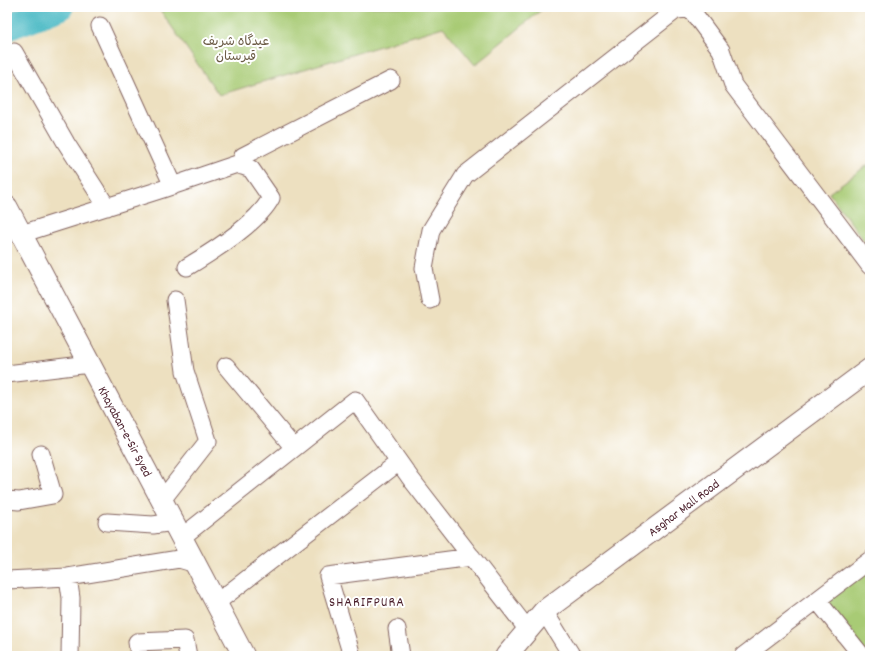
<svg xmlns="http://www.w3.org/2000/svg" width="877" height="663" font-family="Dekko,'Playpen Sans Arabic',sans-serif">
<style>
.green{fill:#a8cb74;stroke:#797550}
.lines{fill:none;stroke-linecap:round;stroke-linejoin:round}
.river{stroke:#4cbac5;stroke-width:27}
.minor-casing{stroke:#83635f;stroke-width:19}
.major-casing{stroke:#83635f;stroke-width:23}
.minor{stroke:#fff;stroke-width:17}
.major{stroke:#fff;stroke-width:21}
.labels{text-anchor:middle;stroke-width:4;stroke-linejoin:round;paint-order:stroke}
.park-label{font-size:13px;fill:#6b5b45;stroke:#fff}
.street-label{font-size:13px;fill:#4a1f2b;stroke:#fff}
.neighbourhood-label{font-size:14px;letter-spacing:1px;fill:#4a1f2b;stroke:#fff}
</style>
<rect width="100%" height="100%" fill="#fff"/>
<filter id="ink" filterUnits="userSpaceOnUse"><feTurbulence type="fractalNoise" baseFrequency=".025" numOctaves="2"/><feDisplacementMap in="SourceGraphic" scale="8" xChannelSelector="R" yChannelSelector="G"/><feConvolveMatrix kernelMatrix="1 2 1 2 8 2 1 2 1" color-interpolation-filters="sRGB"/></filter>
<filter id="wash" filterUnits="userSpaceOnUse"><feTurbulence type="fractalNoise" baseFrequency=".012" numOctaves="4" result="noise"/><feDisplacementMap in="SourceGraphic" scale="16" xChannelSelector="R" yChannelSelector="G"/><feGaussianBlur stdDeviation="0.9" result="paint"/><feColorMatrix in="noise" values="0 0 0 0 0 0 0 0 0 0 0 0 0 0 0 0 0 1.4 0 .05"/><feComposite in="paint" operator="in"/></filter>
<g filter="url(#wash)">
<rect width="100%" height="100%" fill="#ede0c0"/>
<path class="green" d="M 158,7 L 545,7 L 475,65 L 443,27 L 219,95 Z
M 870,163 L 870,249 L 829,193 Z
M 870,560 L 870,656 L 817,600 Z"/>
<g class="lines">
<path class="river" d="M 7,27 L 60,7"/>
</g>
</g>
<g filter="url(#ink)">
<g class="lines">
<g class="minor-casing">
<path id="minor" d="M 100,26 L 173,186
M 14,52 L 66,143 L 107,207
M 242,166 L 243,156 L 391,80
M 21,234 L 163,189 L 237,164 L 251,169 L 271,198 C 258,223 212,252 187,267
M 430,300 L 424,268 L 431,230 L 465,175 L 676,10 L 689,9 L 695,15 L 721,50 L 733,85 L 870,266
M 226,366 L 294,448
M 7,374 L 90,364
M 7,500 L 19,501 L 53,495 L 41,454
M 162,500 L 208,441 L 185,371 L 175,300
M 107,522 L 153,525 L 174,522
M 182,537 L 355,400 L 411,479 L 528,630
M 68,577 L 71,598 L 70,656
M 7,580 L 68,577 L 179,559 L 196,564
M 817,600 L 862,656
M 216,603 L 399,462
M 544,611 L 572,656
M 397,629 L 401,656
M 139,656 L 137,642 L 185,640 L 188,656
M 352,656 L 328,576 L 472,557
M 743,656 L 870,560"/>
</g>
<g class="major-casing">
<path id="major" d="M 7,207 L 244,656
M 506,656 L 544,611 L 870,369"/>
</g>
<use href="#minor" class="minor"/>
<use href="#major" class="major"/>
</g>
</g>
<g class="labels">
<g class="park-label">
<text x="236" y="45">عیدگاہ شریف<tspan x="236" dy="15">قبرستان</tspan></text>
</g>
<g class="street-label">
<text transform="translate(126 431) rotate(62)" y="5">Khayaban-e-Sir Syed</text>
<text transform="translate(683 507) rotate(-37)" y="5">Asghar Mall Road</text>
</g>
<g class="neighbourhood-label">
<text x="367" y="606">SHARIFPURA</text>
</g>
</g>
<rect width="877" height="663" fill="none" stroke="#fff" stroke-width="24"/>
</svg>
